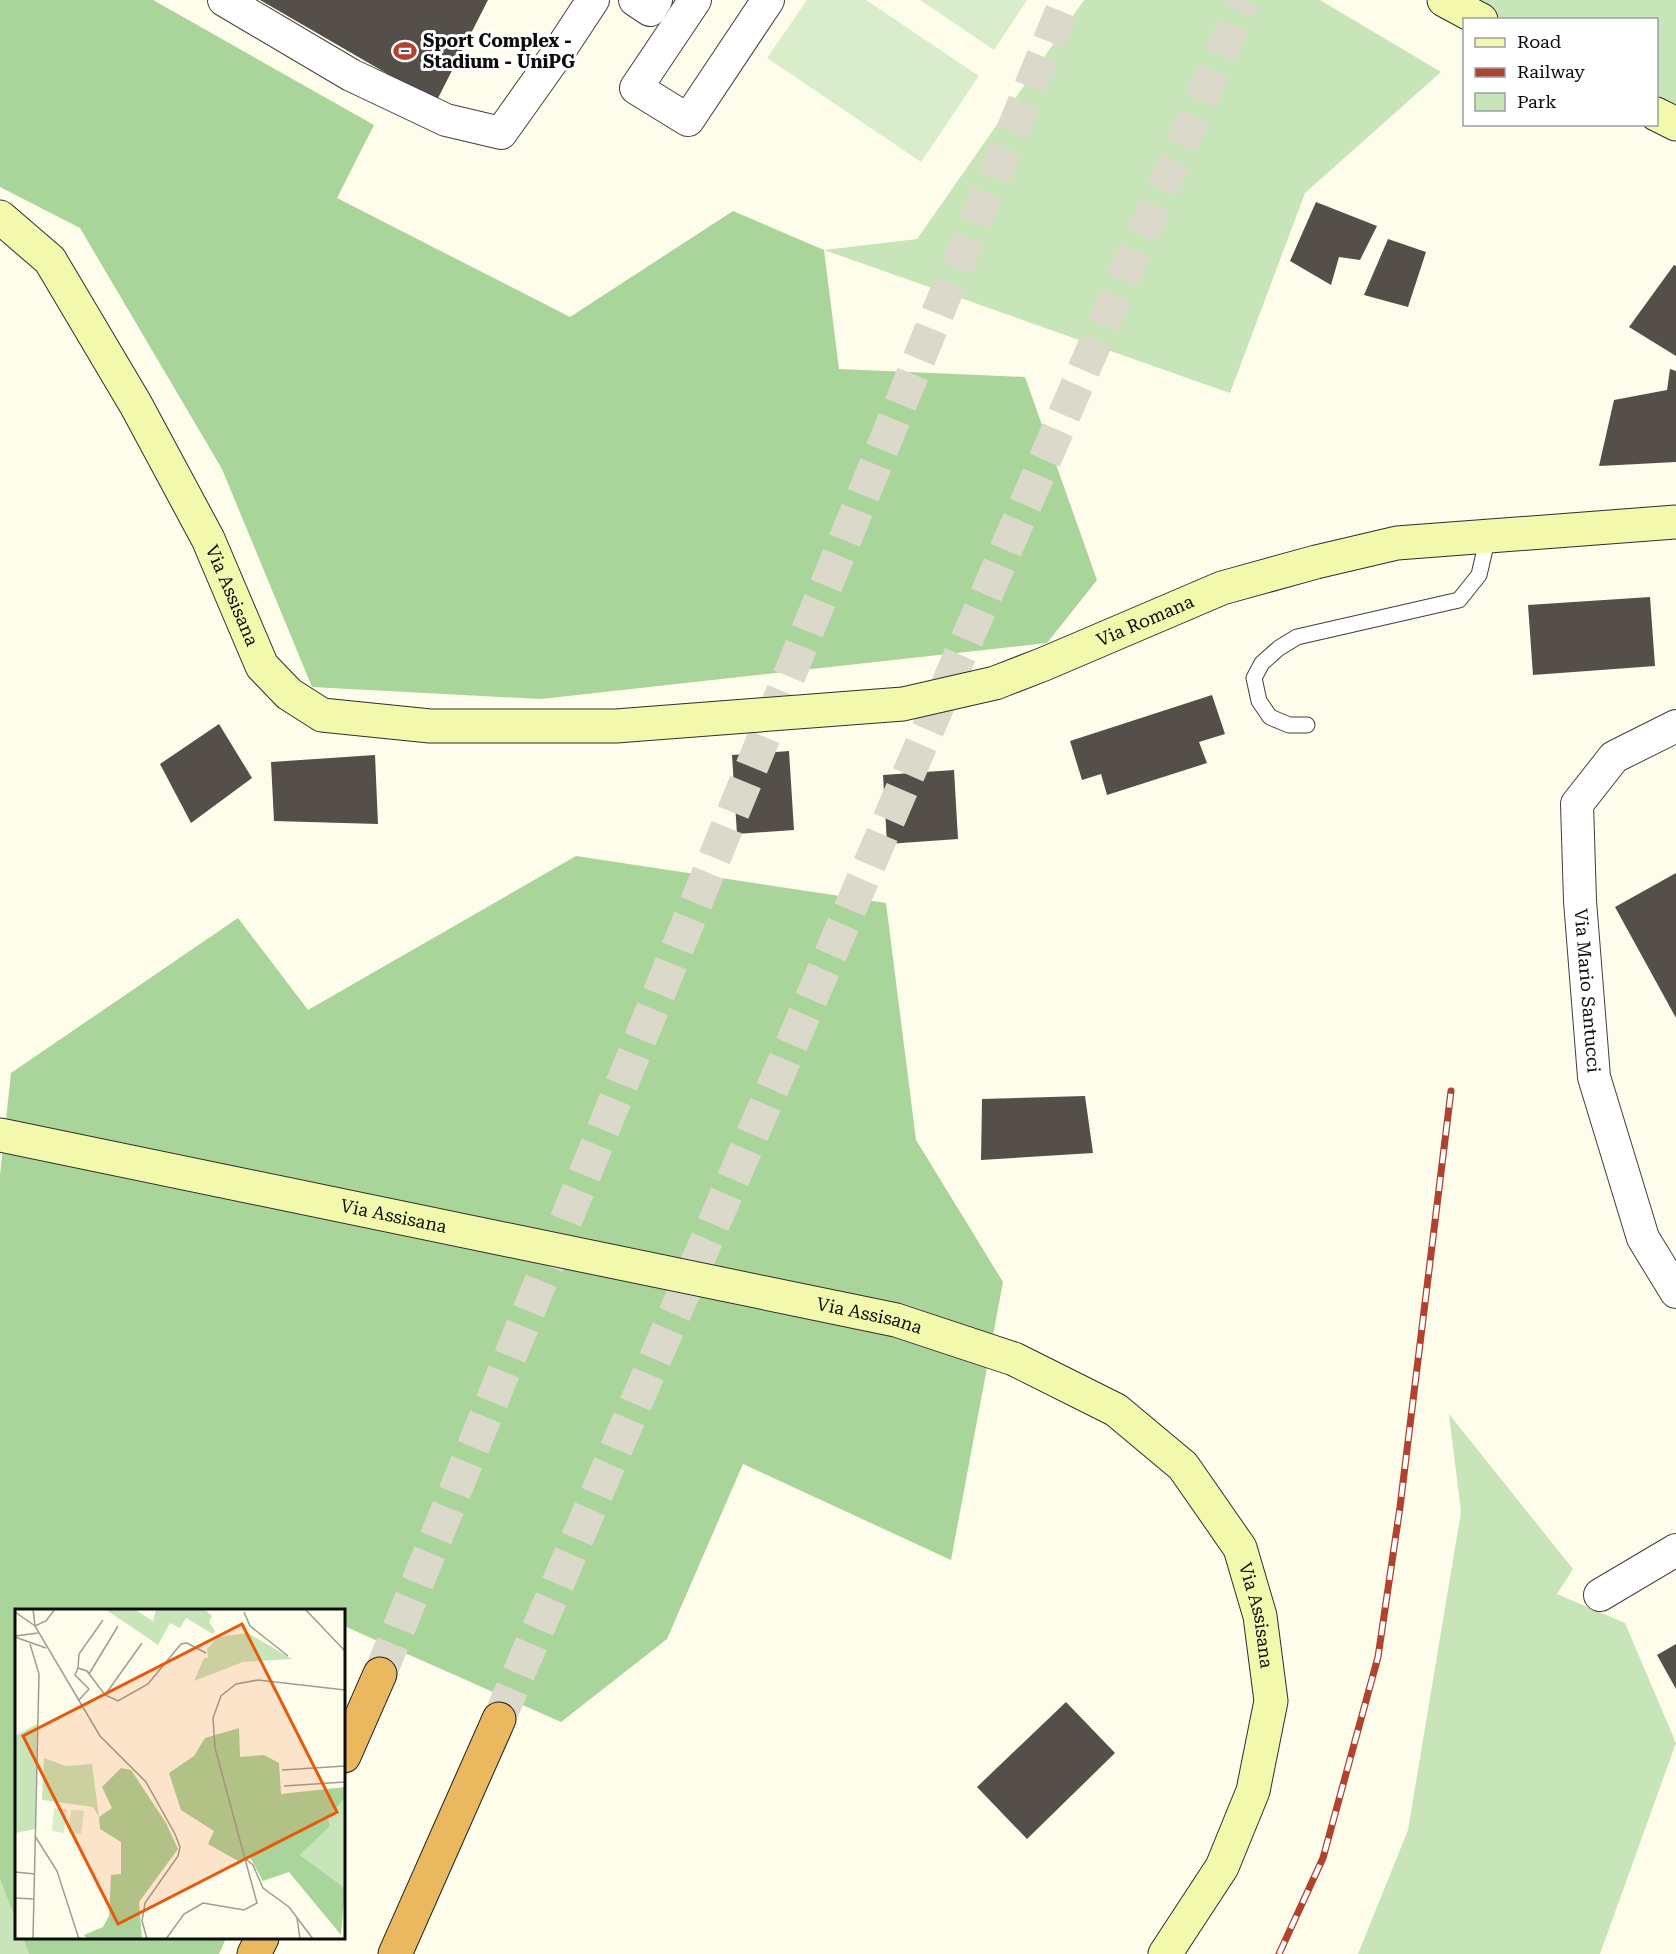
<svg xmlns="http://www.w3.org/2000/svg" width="1676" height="1954" font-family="'Roboto Serif',serif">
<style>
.green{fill:#c7e5b9}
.forest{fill:#a9d49a}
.pitch{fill:#daedca}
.building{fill:#544f49}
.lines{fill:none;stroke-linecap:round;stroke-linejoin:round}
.highway-tunnel{stroke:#dad9ca;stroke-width:33;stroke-dasharray:33 16;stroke-linecap:butt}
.lane-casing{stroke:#3f3f3f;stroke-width:17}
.street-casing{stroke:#3f3f3f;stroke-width:34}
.secondary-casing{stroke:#2e2e2e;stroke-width:35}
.highway-casing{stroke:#1d1d1d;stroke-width:35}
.lane{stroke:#fff;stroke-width:15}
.street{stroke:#fff;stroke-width:32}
.secondary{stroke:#f2f8ac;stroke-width:33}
.highway{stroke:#e9b85f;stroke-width:33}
.rail-casing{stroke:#b0422f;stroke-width:7}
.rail{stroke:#fff;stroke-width:4.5;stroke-dasharray:14;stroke-linecap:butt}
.labels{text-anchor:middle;stroke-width:6;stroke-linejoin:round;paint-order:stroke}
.poi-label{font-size:18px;font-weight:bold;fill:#0c0c0c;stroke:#fff;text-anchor:start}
.street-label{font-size:18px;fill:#0c0c0c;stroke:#fff}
.inset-road{fill:none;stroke:#9d9d92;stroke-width:1.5}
.view{fill:#e8590c;fill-opacity:0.15;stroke:#e8590c;stroke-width:3}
.inset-edge{fill:none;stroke:#0c0c0c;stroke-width:3}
</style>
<rect width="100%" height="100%" fill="#fefdec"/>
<path class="green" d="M 1084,0 L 1320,0 L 1441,72 L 1305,193 L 1230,393 L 824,250 L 917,239 Z
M 1441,0 L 1676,0 L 1676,125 L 1657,114 L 1656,20 L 1478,19 Z
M 1449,1414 L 1573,1569 L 1557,1594 L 1625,1623 L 1676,1743 L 1600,1954 L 1358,1954 L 1408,1830 L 1461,1512 Z
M 0,1879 L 16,1921 L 16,1938 L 23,1938 L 29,1954 L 0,1954 Z"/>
<path class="forest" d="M 0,0 L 153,0 L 374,125 L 337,198 L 570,317 L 733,211 L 824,250 L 839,369 L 1025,377 L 1097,580 L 1047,643 L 541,699 L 312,687 L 222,469 L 80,228 L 0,187 Z
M 576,856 L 886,903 L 916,1140 L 1003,1282 L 951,1560 L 743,1464 L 667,1639 L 561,1722 L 344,1626 L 344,1610 L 16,1610 L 16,1921 L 0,1879 L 0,1175 L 11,1073 L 238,918 L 308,1010 Z
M 23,1938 L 226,1938 L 219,1954 L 29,1954 Z"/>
<path class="pitch" d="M 807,0 L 866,0 L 979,76 L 921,162 L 767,58 Z
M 920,0 L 1027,0 L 994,50 Z"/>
<path class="building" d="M 260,0 L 488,0 L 436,102 Z
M 1316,202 L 1377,226 L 1360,260 L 1339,257 L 1331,285 L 1290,261 Z
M 1388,239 L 1426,252 L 1408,307 L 1364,295 Z
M 1674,265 L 1676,266 L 1676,356 L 1629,327 Z
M 1670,369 L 1676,371 L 1676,462 L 1599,466 L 1614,400 L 1667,390 Z
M 1650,597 L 1655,666 L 1533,675 L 1528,605 Z
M 1212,695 L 1225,734 L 1199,742 L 1207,763 L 1107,795 L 1101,774 L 1082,780 L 1070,741 Z
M 219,724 L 252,778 L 191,823 L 160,764 Z
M 789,751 L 794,830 L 737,834 L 732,755 Z
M 375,755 L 378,824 L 274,821 L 271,762 Z
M 954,770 L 958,839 L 887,844 L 883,775 Z
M 1676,873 L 1676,1018 L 1615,907 Z
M 1085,1096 L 1093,1153 L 981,1160 L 982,1099 Z
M 1676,1644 L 1676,1689 L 1657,1655 Z
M 1066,1702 L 1115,1753 L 1027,1839 L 977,1787 Z"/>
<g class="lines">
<path class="highway-tunnel" d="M 380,1674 L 1066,0
M 499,1719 L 1244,0"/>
<g class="lane-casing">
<path id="lane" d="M 1307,725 L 1289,725 L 1270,717 L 1259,701 L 1254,678 L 1262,663 L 1279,648 L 1297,637 L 1459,600 L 1479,575 L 1488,536"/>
</g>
<g class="street-casing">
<g id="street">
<path d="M 224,0 L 351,75 L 446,120 L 501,133 L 560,50 L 593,0"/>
<path d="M 635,0 L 650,10 L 656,0"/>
<path d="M 695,0 L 636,88 L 688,120 L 768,0"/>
<path id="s1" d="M 1676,726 L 1614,757 L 1577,804 L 1580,901 L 1594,1077 L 1643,1238 L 1676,1292"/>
<path d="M 1600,1595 L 1676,1550"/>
</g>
</g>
<g class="secondary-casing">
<g id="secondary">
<path d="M 1444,0 L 1481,20"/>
<path d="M 1656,114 L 1676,124"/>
<path id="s2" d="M 0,217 L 50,260 L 136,405 L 208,539 L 262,666 L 289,694 L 322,715 L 430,726 L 616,726 L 903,704 L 995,683 L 1044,664 L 1222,588 L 1316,562 L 1397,543 L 1676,522"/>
<path id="s3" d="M 0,1135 L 896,1320 L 1014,1359 L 1116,1410 L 1183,1466 L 1240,1548 L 1260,1616 L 1271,1701 L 1253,1791 L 1222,1867 L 1165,1954"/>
</g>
</g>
<g class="highway-casing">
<path id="highway" d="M 344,1756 L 380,1674
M 254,1954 L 262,1938
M 395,1954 L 499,1719"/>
</g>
<use href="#lane" class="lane"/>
<use href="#street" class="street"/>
<use href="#secondary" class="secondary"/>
<use href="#highway" class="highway"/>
<g class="rail-casing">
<path id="rail" d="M 1279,1954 L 1323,1858 L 1378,1657 L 1400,1507 L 1451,1091"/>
</g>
<use href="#rail" class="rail"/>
</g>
<defs>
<g id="stadium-bare" transform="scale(1.8)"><path d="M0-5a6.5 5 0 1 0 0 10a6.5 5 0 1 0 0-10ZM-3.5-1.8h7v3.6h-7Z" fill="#b0422f" stroke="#fff" stroke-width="2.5" paint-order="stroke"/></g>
</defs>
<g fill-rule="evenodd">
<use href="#stadium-bare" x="405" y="51"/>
</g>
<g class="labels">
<g class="poi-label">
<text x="423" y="47">Sport Complex -<tspan x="423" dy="21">Stadium - UniPG</tspan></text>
</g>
<g class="street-label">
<text dy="6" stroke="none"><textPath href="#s2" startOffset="448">Via Assisana</textPath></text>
<text dy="6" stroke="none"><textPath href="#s2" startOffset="1442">Via Romana</textPath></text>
<text dy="6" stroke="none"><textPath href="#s1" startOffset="316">Via Mario Santucci</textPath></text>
<text dy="6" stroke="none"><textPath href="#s3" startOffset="402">Via Assisana</textPath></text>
<text dy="6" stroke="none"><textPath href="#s3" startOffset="888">Via Assisana</textPath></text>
<text dy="6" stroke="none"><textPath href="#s3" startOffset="1410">Via Assisana</textPath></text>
</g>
</g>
<g transform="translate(15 1609)">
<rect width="330" height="330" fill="#fefdec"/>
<path d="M 90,0 L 119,0 L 138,12 L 141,0 L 189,0 L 197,7 L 194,13 L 200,22 L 198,25 L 171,9 L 165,19 L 155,14 L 143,36 ZM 233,24 L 277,50 L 228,53 L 179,72 L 189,49 L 193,49 L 192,40 L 203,28 ZM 22,115 L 20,220 L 0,224 L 0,127 ZM 29,149 L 51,157 L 77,155 L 84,208 L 78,198 L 27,191 ZM 330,189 L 330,279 L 285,246 L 315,217 L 313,208 Z" fill="#c7e5b9"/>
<path d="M 224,119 L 225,148 L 249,146 L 264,154 L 266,185 L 330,178 L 330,189 L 313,208 L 315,217 L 285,246 L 330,279 L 326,326 L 274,263 L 248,272 L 235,248 L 223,252 L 193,235 L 199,222 L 166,201 L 154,164 L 179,147 L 190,129 ZM 106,159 L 116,161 L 151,214 L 163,240 L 124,293 L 127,330 L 72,330 L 69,326 L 88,318 L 94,307 L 96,266 L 106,265 L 106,233 L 85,220 L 84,208 L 97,199 L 87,178 Z" fill="#a9d49a"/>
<path d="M 39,199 L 52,200 L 49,224 L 37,222 ZM 56,201 L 69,202 L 66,225 L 53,224 Z" fill="#daedca"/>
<path class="inset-road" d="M 18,0 L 20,17 L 31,12 L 40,0M 290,0 L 330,42M 0,3 L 20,17 L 85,127 L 131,173 L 160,225 L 165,238 L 163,247 L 130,294 L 127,312 L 132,330M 229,3 L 235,17 L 273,47M 0,27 L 23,24M 0,28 L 31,39M 15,35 L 24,65 L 18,330M 63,59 L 64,45 L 88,11M 74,65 L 103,17M 90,86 L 127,34M 63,92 L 74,80 L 60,66 L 63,59 L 72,62 L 90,86 L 103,92 L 133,75 L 166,35 L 172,34 L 191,44M 267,161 L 330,157M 269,177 L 330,173M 20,227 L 42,262 L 64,330M 231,250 L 238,256 L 248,279 L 274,298 L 298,330M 0,263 L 20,265M 0,289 L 19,290M 282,309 L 285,330M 151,330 L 169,305 L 188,294 L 229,301 L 242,294 L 200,139 L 198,109 L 206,87 L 221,75 L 243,71 L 330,81"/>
<path class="view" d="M 227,15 L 322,203 L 103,315 L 8,127 Z"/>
<rect width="330" height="330" class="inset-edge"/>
</g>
<rect x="1463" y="18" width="195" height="108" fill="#ffffff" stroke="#9e9e9e" stroke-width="1.5"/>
<rect x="1475" y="38" width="30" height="9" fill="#f2f8ac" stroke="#9e9e9e" stroke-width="1.5"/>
<text x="1517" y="48" font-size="18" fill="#0c0c0c">Road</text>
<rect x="1475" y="68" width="30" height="9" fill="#b0422f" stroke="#9e9e9e" stroke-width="1.5"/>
<text x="1517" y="78" font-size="18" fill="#0c0c0c">Railway</text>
<rect x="1475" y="93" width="30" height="18" fill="#c7e5b9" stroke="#9e9e9e" stroke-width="1.5"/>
<text x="1517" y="108" font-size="18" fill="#0c0c0c">Park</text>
</svg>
